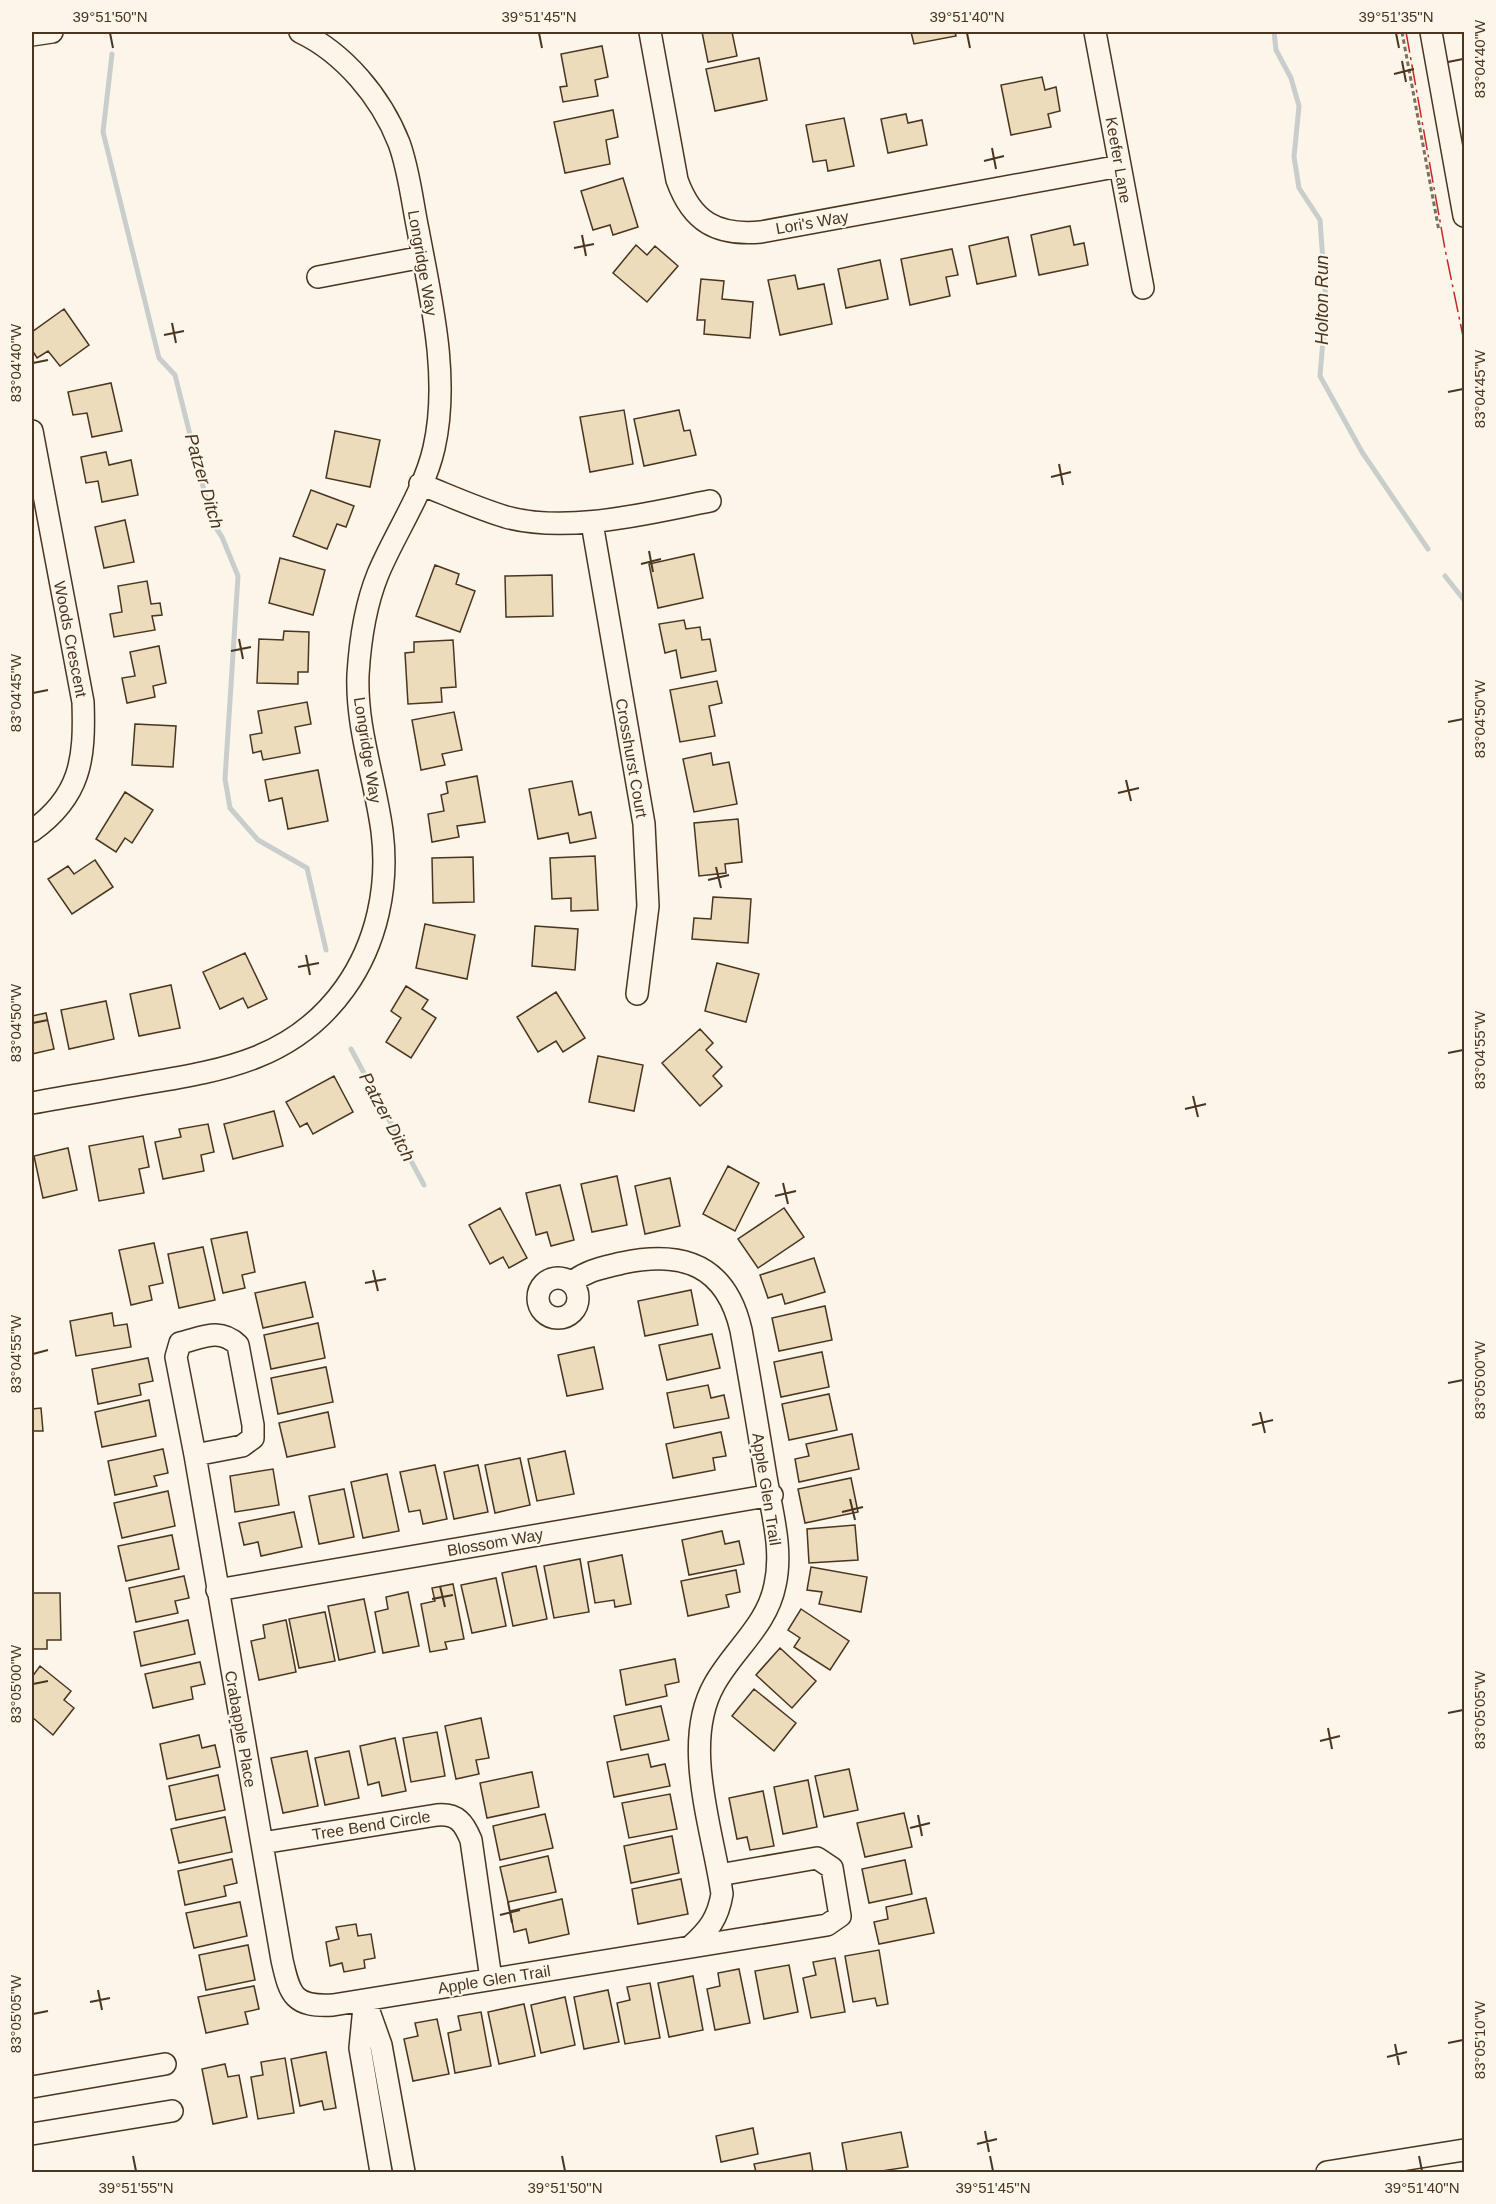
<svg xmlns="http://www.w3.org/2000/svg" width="1496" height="2204" font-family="Arial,sans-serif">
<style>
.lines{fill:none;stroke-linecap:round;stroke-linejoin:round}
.stream{stroke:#c9cecd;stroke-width:5}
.building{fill:#ecdcbc;stroke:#4a3520;stroke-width:1.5}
.minor-casing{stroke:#4a3520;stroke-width:24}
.path{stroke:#7f6f5c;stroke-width:3;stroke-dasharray:4.5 3;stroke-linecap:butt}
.minor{stroke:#fbf6e9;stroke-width:21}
.power{stroke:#c62828;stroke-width:1.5;stroke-dasharray:21 4.5 3 4.5;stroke-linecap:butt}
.ticks{fill:none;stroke:#4a3520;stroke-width:2}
.labels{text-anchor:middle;stroke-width:4.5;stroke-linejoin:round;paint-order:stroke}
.street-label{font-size:16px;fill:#4a3520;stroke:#fbf6e9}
.water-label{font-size:18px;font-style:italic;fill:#4a3520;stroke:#fbf6e9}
.neatline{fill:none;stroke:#4a3520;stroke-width:2}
.ticks-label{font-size:15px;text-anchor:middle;fill:#4a3520}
</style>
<rect width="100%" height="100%" fill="#fbf6e9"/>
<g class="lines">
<path class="stream" d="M 1274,32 L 1276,50 L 1291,78 L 1299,106 L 1294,157 L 1299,188 L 1320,220 L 1326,303 L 1320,376 L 1362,452 L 1428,549
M 112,54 L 103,132 L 159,358 L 175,375 L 212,522 L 222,537 L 238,576 L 225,779 L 230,808 L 258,840 L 307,868 L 326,950
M 1445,576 L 1464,600
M 351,1049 L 424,1185"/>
</g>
<path class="building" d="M 702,32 L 732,32 L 737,56 L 708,62 Z
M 911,32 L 955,32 L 956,36 L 914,44 Z
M 602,46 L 608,77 L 595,80 L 598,96 L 563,102 L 560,87 L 567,86 L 561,54 Z
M 759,58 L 767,100 L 715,111 L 706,69 Z
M 1042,77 L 1045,90 L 1056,87 L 1060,111 L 1048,114 L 1051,127 L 1011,135 L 1001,85 Z
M 613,110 L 618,137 L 606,140 L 610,164 L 565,173 L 554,122 Z
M 906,114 L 908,123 L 922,120 L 927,145 L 888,153 L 881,119 Z
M 844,118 L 854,166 L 828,171 L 826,160 L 813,162 L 806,125 Z
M 623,178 L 638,227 L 613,235 L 610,225 L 593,230 L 581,191 Z
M 1070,226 L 1074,245 L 1084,243 L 1088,265 L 1039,275 L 1031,235 Z
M 1008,237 L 1016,276 L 977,284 L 969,246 Z
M 636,245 L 647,255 L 655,246 L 678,266 L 647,302 L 613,273 Z
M 952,249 L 958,275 L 946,277 L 950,296 L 910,305 L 901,259 Z
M 880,260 L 888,299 L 846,308 L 838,269 Z
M 795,275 L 798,289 L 824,284 L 832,324 L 780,335 L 768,280 Z
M 701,279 L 724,281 L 722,299 L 753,302 L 750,338 L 704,334 L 705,320 L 697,320 Z
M 64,309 L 89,345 L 60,366 L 48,351 L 37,358 L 32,350 L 32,332 Z
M 111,383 L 122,431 L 92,437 L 87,413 L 73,415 L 68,392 Z
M 624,410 L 633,464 L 590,472 L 580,417 Z
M 679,410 L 684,431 L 690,430 L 696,455 L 644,466 L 634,419 Z
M 335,431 L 380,440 L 370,487 L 326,478 Z
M 106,452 L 109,465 L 131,460 L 138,495 L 102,502 L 98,481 L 86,483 L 81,457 Z
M 311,490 L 354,506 L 346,527 L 337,524 L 327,549 L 293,536 Z
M 125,520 L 134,562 L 104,568 L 95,527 Z
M 694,554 L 703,598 L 658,608 L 649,564 Z
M 280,558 L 325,570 L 313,615 L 269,603 Z
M 435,565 L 459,574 L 456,584 L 475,591 L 460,632 L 416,616 Z
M 552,575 L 553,616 L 506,617 L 505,576 Z
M 147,581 L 151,604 L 160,603 L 162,615 L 152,616 L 155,630 L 114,637 L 110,614 L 122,612 L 118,586 Z
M 684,620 L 686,629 L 700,627 L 702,640 L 710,639 L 716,671 L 681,678 L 676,650 L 665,653 L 659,624 Z
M 284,631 L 309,632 L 308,672 L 298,672 L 298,684 L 257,683 L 259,639 L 283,640 Z
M 453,640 L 456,687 L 441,688 L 442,702 L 408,704 L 405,653 L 414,652 L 414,642 Z
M 159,646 L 166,683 L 153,686 L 155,697 L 127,703 L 122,678 L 135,676 L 130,652 Z
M 717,681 L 722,703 L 709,706 L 715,736 L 680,742 L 670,690 Z
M 307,702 L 311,724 L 295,727 L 300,753 L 263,760 L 261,751 L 253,753 L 250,735 L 262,733 L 258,711 Z
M 454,712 L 462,750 L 442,754 L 445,765 L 421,770 L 412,720 Z
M 135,724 L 176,726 L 173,767 L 132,765 Z
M 711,753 L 713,765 L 729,762 L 737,804 L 694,812 L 683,759 Z
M 318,770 L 328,821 L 288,829 L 282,798 L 269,801 L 265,780 Z
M 477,776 L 485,822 L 457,826 L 459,837 L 432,842 L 428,814 L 444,811 L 441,795 L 448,793 L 446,782 Z
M 572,781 L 579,815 L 591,812 L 596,838 L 570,843 L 568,833 L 538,839 L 529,789 Z
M 125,792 L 153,810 L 132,843 L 125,838 L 116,852 L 96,839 Z
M 738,819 L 742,862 L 725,864 L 726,873 L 699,876 L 694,823 Z
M 595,856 L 598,910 L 571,911 L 571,898 L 552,899 L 550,858 Z
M 473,857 L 474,902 L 433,903 L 432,858 Z
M 95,860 L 113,887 L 72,914 L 48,879 L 68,866 L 74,874 Z
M 713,897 L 751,899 L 748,943 L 692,939 L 694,918 L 711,919 Z
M 425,924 L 475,935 L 467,979 L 416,968 Z
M 535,926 L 578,929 L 575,970 L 532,966 Z
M 245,953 L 267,999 L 248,1008 L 243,998 L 220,1009 L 203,972 Z
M 717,963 L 759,974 L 746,1022 L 705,1011 Z
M 171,985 L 180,1028 L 139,1036 L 130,994 Z
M 406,986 L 428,1000 L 422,1009 L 436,1018 L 411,1058 L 386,1042 L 401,1018 L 391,1011 Z
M 556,992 L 585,1038 L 563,1052 L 556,1041 L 538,1052 L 517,1017 Z
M 106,1001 L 114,1039 L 69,1049 L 61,1010 Z
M 46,1013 L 54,1049 L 32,1054 L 32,1016 Z
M 700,1029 L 713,1043 L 706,1050 L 722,1067 L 713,1076 L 722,1086 L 700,1106 L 662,1063 Z
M 598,1056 L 643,1065 L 634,1111 L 589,1102 Z
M 334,1076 L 353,1112 L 313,1134 L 307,1123 L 300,1127 L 286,1102 Z
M 274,1111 L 283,1146 L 233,1159 L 224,1124 Z
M 208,1124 L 214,1152 L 201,1155 L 204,1171 L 163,1179 L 155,1142 L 181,1137 L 179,1129 Z
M 143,1136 L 149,1167 L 139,1169 L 144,1193 L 99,1201 L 89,1146 Z
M 68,1148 L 77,1190 L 43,1198 L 34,1156 Z
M 728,1166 L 759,1183 L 735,1231 L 703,1214 Z
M 617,1176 L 627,1225 L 592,1232 L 581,1184 Z
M 670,1178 L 680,1226 L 645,1234 L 635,1186 Z
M 560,1185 L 574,1240 L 551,1246 L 547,1232 L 536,1235 L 526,1193 Z
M 500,1208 L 527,1258 L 509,1268 L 503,1257 L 490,1264 L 469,1225 Z
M 784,1208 L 804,1237 L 758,1268 L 738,1239 Z
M 247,1232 L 255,1272 L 242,1275 L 245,1288 L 223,1293 L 211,1239 Z
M 154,1243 L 163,1283 L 149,1286 L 152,1300 L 131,1305 L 119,1250 Z
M 203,1247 L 215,1300 L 179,1308 L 168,1254 Z
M 814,1258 L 825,1292 L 785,1304 L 782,1294 L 768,1298 L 760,1275 Z
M 305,1282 L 313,1317 L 263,1328 L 255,1293 Z
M 691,1290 L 698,1325 L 645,1336 L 638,1301 Z
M 825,1306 L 832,1340 L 779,1351 L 772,1318 Z
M 112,1313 L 114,1326 L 127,1324 L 131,1347 L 76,1356 L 70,1321 Z
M 318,1323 L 325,1358 L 271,1369 L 264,1335 Z
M 712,1334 L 720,1368 L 667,1380 L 659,1345 Z
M 594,1347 L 603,1389 L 567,1396 L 558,1355 Z
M 822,1352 L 829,1387 L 781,1397 L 774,1362 Z
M 148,1358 L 153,1381 L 139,1384 L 141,1395 L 98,1404 L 92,1369 Z
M 326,1367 L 333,1402 L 278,1414 L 271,1378 Z
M 708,1385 L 711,1398 L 724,1395 L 729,1418 L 674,1428 L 667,1393 Z
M 829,1394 L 837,1430 L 789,1440 L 782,1404 Z
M 149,1400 L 156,1436 L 102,1447 L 95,1412 Z
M 41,1408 L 43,1431 L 32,1431 L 32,1409 Z
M 328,1412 L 335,1447 L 287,1457 L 279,1423 Z
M 721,1432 L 726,1456 L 713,1458 L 715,1470 L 673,1478 L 666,1444 Z
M 852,1434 L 859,1469 L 799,1482 L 795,1459 L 809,1456 L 806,1444 Z
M 163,1449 L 168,1473 L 154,1476 L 157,1486 L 115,1495 L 108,1461 Z
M 565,1451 L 574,1494 L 537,1501 L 528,1459 Z
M 520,1458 L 530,1505 L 495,1513 L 485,1465 Z
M 435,1465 L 447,1519 L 423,1524 L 420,1510 L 409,1512 L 400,1472 Z
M 478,1465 L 488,1512 L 454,1519 L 444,1472 Z
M 273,1469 L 279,1505 L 235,1512 L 230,1476 Z
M 387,1474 L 399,1531 L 363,1538 L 351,1482 Z
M 851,1478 L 858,1512 L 805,1523 L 798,1489 Z
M 344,1489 L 354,1537 L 319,1544 L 309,1496 Z
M 168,1491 L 175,1526 L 122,1538 L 114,1503 Z
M 294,1512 L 302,1547 L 261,1556 L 258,1542 L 244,1545 L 239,1523 Z
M 855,1525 L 858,1560 L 809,1563 L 807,1529 Z
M 722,1531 L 725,1544 L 739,1541 L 744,1564 L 689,1575 L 682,1540 Z
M 172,1535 L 179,1569 L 126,1581 L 118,1546 Z
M 622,1555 L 631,1604 L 615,1607 L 614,1600 L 595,1603 L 588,1562 Z
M 580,1559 L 589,1612 L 554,1618 L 544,1566 Z
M 536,1566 L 547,1619 L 513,1626 L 502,1573 Z
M 811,1567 L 867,1577 L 861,1612 L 819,1604 L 822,1592 L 807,1590 Z
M 736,1570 L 740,1592 L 726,1595 L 729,1607 L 688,1616 L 681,1581 Z
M 184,1576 L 189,1598 L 175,1601 L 178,1613 L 136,1622 L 129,1588 Z
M 496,1578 L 506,1626 L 472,1633 L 461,1585 Z
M 453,1584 L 464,1639 L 445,1642 L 447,1649 L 430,1652 L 421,1604 L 435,1601 L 432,1588 Z
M 408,1592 L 419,1646 L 383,1653 L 375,1612 L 388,1609 L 386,1597 Z
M 32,1593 L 60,1593 L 61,1640 L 47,1640 L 47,1649 L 32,1649 Z
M 364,1599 L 375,1652 L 339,1660 L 328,1606 Z
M 801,1609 L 849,1641 L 830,1670 L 794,1647 L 800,1638 L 788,1630 Z
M 325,1612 L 335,1661 L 299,1668 L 289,1619 Z
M 188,1620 L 195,1654 L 141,1666 L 134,1632 Z
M 286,1620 L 296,1672 L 259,1680 L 251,1641 L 265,1638 L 263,1625 Z
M 780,1648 L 816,1681 L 792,1708 L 756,1675 Z
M 675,1659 L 679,1682 L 665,1685 L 667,1696 L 626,1705 L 620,1670 Z
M 200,1662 L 205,1684 L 191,1687 L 193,1699 L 153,1708 L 145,1674 Z
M 40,1666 L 71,1691 L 64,1700 L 74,1708 L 53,1735 L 32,1717 L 32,1677 Z
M 754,1689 L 796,1723 L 774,1751 L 732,1716 Z
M 661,1706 L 669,1740 L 621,1750 L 614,1716 Z
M 481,1718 L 489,1758 L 476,1760 L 479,1774 L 456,1779 L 445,1726 Z
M 437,1732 L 445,1776 L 411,1782 L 403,1738 Z
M 199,1735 L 202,1748 L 215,1745 L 220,1767 L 167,1779 L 160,1744 Z
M 395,1738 L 406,1791 L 382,1796 L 379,1782 L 368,1785 L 360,1746 Z
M 307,1751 L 318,1806 L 283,1813 L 271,1758 Z
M 349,1751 L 359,1798 L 325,1805 L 315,1758 Z
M 648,1754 L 651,1767 L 665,1764 L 670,1786 L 614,1797 L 607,1762 Z
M 849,1769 L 858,1810 L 824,1817 L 815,1776 Z
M 532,1772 L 539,1807 L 487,1818 L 480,1783 Z
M 218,1775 L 225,1810 L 176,1820 L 169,1786 Z
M 808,1780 L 817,1827 L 783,1834 L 774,1787 Z
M 763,1791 L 774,1846 L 750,1850 L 747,1837 L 737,1839 L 729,1798 Z
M 670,1794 L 677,1829 L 629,1838 L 622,1803 Z
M 904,1813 L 912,1847 L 865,1857 L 857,1823 Z
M 545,1814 L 553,1848 L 500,1860 L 493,1826 Z
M 225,1817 L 232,1852 L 179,1863 L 171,1829 Z
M 672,1836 L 679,1873 L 631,1883 L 624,1846 Z
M 548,1856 L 556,1892 L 508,1902 L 500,1867 Z
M 232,1859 L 237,1883 L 224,1886 L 226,1896 L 185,1905 L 178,1871 Z
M 905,1860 L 912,1894 L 869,1903 L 862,1869 Z
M 681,1879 L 688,1914 L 638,1924 L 632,1889 Z
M 926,1898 L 934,1933 L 879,1944 L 874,1922 L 888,1919 L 886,1907 Z
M 562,1899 L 569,1934 L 529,1943 L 526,1929 L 514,1932 L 510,1911 Z
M 240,1902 L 247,1936 L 194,1948 L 186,1913 Z
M 356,1924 L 358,1936 L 371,1934 L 375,1958 L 364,1960 L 365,1968 L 344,1972 L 342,1963 L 330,1966 L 326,1942 L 339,1939 L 336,1927 Z
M 248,1945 L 255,1980 L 206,1990 L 199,1955 Z
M 879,1950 L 888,2004 L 877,2006 L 875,1998 L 853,2002 L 845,1956 Z
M 835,1958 L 845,2012 L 811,2018 L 803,1978 L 816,1975 L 813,1962 Z
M 789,1965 L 798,2012 L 764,2019 L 755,1971 Z
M 739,1969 L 750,2023 L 715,2030 L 707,1989 L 720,1986 L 718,1973 Z
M 693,1976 L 703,2030 L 669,2037 L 658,1983 Z
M 650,1983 L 660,2038 L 625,2044 L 617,2003 L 630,2000 L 627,1987 Z
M 254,1986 L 259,2009 L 245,2012 L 248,2024 L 206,2033 L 198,1997 Z
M 608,1990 L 619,2042 L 584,2049 L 574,1997 Z
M 565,1997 L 575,2045 L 541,2053 L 531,2005 Z
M 524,2004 L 535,2056 L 499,2064 L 488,2012 Z
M 481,2012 L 491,2066 L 455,2073 L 448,2033 L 461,2030 L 458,2016 Z
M 437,2019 L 449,2074 L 413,2081 L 404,2039 L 418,2036 L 415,2023 Z
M 326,2052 L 336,2108 L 324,2110 L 322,2101 L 300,2106 L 291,2059 Z
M 285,2058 L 294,2113 L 258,2119 L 251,2077 L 263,2075 L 261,2062 Z
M 225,2064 L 228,2077 L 239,2075 L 247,2117 L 213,2124 L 202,2069 Z
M 753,2128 L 758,2154 L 721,2162 L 716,2136 Z
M 901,2132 L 908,2167 L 875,2172 L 847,2172 L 842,2143 Z
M 810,2153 L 813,2172 L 756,2172 L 754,2164 Z"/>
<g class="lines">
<g class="minor-casing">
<path id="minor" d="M 650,32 L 677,180 C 692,222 717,236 761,232 L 1120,166
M 1095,32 L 1143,288
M 1431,32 L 1464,216
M 32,35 L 52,32
M 318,277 L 423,257
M 32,431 L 83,702 C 85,759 81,796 32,831
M 420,484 C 448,495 476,508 506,517 C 568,534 648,513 710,501
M 592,523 L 644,824 L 648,906 L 637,994
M 32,1103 C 70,1096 108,1090 147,1083 C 226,1070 295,1058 345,988 C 377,943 389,886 382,831 C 375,779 356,728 358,675 C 360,641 365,606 378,574 C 395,533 424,492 434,448 C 450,377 431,300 418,230 C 412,201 409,170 399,143 C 381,97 344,53 300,32
M538 1298a20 20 0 1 1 40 0a20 20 0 1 1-40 0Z
M 571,1283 C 587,1270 602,1268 622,1263 C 683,1250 726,1265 741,1330 C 750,1379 758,1428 766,1477 C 772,1513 783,1550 775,1585 C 767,1626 733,1650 714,1685 C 681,1744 713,1830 722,1894 C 718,1918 709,1930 691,1946
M 195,1455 L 176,1357 L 180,1343 C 202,1338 219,1327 238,1345 L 253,1425 L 253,1438 L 242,1446 L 195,1455 L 282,1960 C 290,1996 294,2007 333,2005 L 827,1925 L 840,1916 L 832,1868 L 817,1858 L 719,1875
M 217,1590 L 772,1495
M 262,1843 L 437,1815 C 457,1813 464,1823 471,1840 L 491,1979
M 365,2000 L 381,2045 L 404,2172
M 364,2007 L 360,2048 L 381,2172
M 32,2087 L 165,2064
M 32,2134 L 172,2111
M 1327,2172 L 1464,2150"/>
</g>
<path class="path" d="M 1402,32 L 1439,231"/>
<use href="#minor" class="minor"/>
<path class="power" d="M 1406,32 L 1445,249 L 1464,341"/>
</g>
<path class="ticks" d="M 110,33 L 113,48M 539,33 L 542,48M 967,33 L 970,48M 1396,33 L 1399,48M 1402,61 L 1406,82M 1448,62 L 1463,59M 1394,74 L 1414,69M 992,148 L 996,169M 984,161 L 1004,156M 582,235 L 586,256M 574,248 L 594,244M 172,323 L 176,343M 164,335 L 184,331M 33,363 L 48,360M 1448,392 L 1463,389M 1059,464 L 1063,485M 1051,477 L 1071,472M 649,551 L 653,572M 641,564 L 661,559M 239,639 L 243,659M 231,651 L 251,647M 33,693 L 48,690M 1448,722 L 1463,719M 1126,780 L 1131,801M 1118,793 L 1139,788M 716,867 L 721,888M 708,880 L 729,875M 306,955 L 310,975M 298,967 L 319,963M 33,1023 L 48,1020M 1448,1053 L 1463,1050M 1193,1096 L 1198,1117M 1185,1109 L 1206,1104M 783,1183 L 788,1204M 775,1196 L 796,1191M 373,1270 L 378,1291M 365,1283 L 386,1279M 33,1354 L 48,1350M 1448,1383 L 1463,1380M 1260,1412 L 1265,1433M 1252,1425 L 1273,1420M 850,1499 L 855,1520M 842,1512 L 863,1507M 440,1586 L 445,1607M 432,1599 L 453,1595M 33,1684 L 48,1681M 1448,1713 L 1463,1710M 1328,1728 L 1332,1749M 1320,1741 L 1340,1736M 918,1815 L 922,1836M 910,1828 L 930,1823M 508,1902 L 512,1923M 500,1915 L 520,1910M 98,1990 L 102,2010M 90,2002 L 110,1998M 33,2014 L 48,2011M 1448,2043 L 1463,2040M 1395,2044 L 1399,2065M 1387,2057 L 1407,2052M 985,2131 L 989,2152M 977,2144 L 997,2139M 133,2156 L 136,2171M 562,2156 L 565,2171M 990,2156 L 993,2171M 1419,2156 L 1422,2171"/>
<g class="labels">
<g class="street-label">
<text transform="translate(1119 160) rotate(80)" y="6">Keefer Lane</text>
<text transform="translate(812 222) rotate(-10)" y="6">Lori's Way</text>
<text transform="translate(423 263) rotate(80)" y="6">Longridge Way</text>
<text transform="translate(71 639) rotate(79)" y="6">Woods Crescent</text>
<text transform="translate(368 750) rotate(81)" y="6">Longridge Way</text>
<text transform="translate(632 758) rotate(80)" y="6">Crosshurst Court</text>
<text transform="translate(767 1489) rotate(81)" y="6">Apple Glen Trail</text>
<text transform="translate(495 1542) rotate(-10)" y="6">Blossom Way</text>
<text transform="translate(241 1729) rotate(80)" y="6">Crabapple Place</text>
<text transform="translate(371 1825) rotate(-9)" y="6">Tree Bend Circle</text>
<text transform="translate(494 1979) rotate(-9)" y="6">Apple Glen Trail</text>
</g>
<g class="water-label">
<text transform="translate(1322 300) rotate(-90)" y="6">Holton Run</text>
<text transform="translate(204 481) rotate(74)" y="6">Patzer Ditch</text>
<text transform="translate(387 1117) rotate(62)" y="6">Patzer Ditch</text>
</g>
</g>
<rect width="1496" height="2204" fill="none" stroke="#fbf6e9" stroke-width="66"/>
<rect x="33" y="33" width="1430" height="2138" class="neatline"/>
<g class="ticks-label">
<text x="110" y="22">39°51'50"N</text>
<text x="539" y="22">39°51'45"N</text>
<text x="967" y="22">39°51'40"N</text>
<text x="1396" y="22">39°51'35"N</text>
<text transform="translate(1480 59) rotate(-90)" y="5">83°04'40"W</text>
<text transform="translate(16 363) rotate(-90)" y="5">83°04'40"W</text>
<text transform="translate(1480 389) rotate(-90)" y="5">83°04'45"W</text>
<text transform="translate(16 693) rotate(-90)" y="5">83°04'45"W</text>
<text transform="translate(1480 719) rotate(-90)" y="5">83°04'50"W</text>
<text transform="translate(16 1023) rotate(-90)" y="5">83°04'50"W</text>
<text transform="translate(1480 1050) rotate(-90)" y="5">83°04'55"W</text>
<text transform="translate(16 1354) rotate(-90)" y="5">83°04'55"W</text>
<text transform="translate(1480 1380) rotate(-90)" y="5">83°05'00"W</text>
<text transform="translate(16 1684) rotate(-90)" y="5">83°05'00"W</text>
<text transform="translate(1480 1710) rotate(-90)" y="5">83°05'05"W</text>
<text transform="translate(16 2014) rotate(-90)" y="5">83°05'05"W</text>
<text transform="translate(1480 2040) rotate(-90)" y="5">83°05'10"W</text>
<text x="136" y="2193">39°51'55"N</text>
<text x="565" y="2193">39°51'50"N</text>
<text x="993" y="2193">39°51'45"N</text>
<text x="1422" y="2193">39°51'40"N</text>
</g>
</svg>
